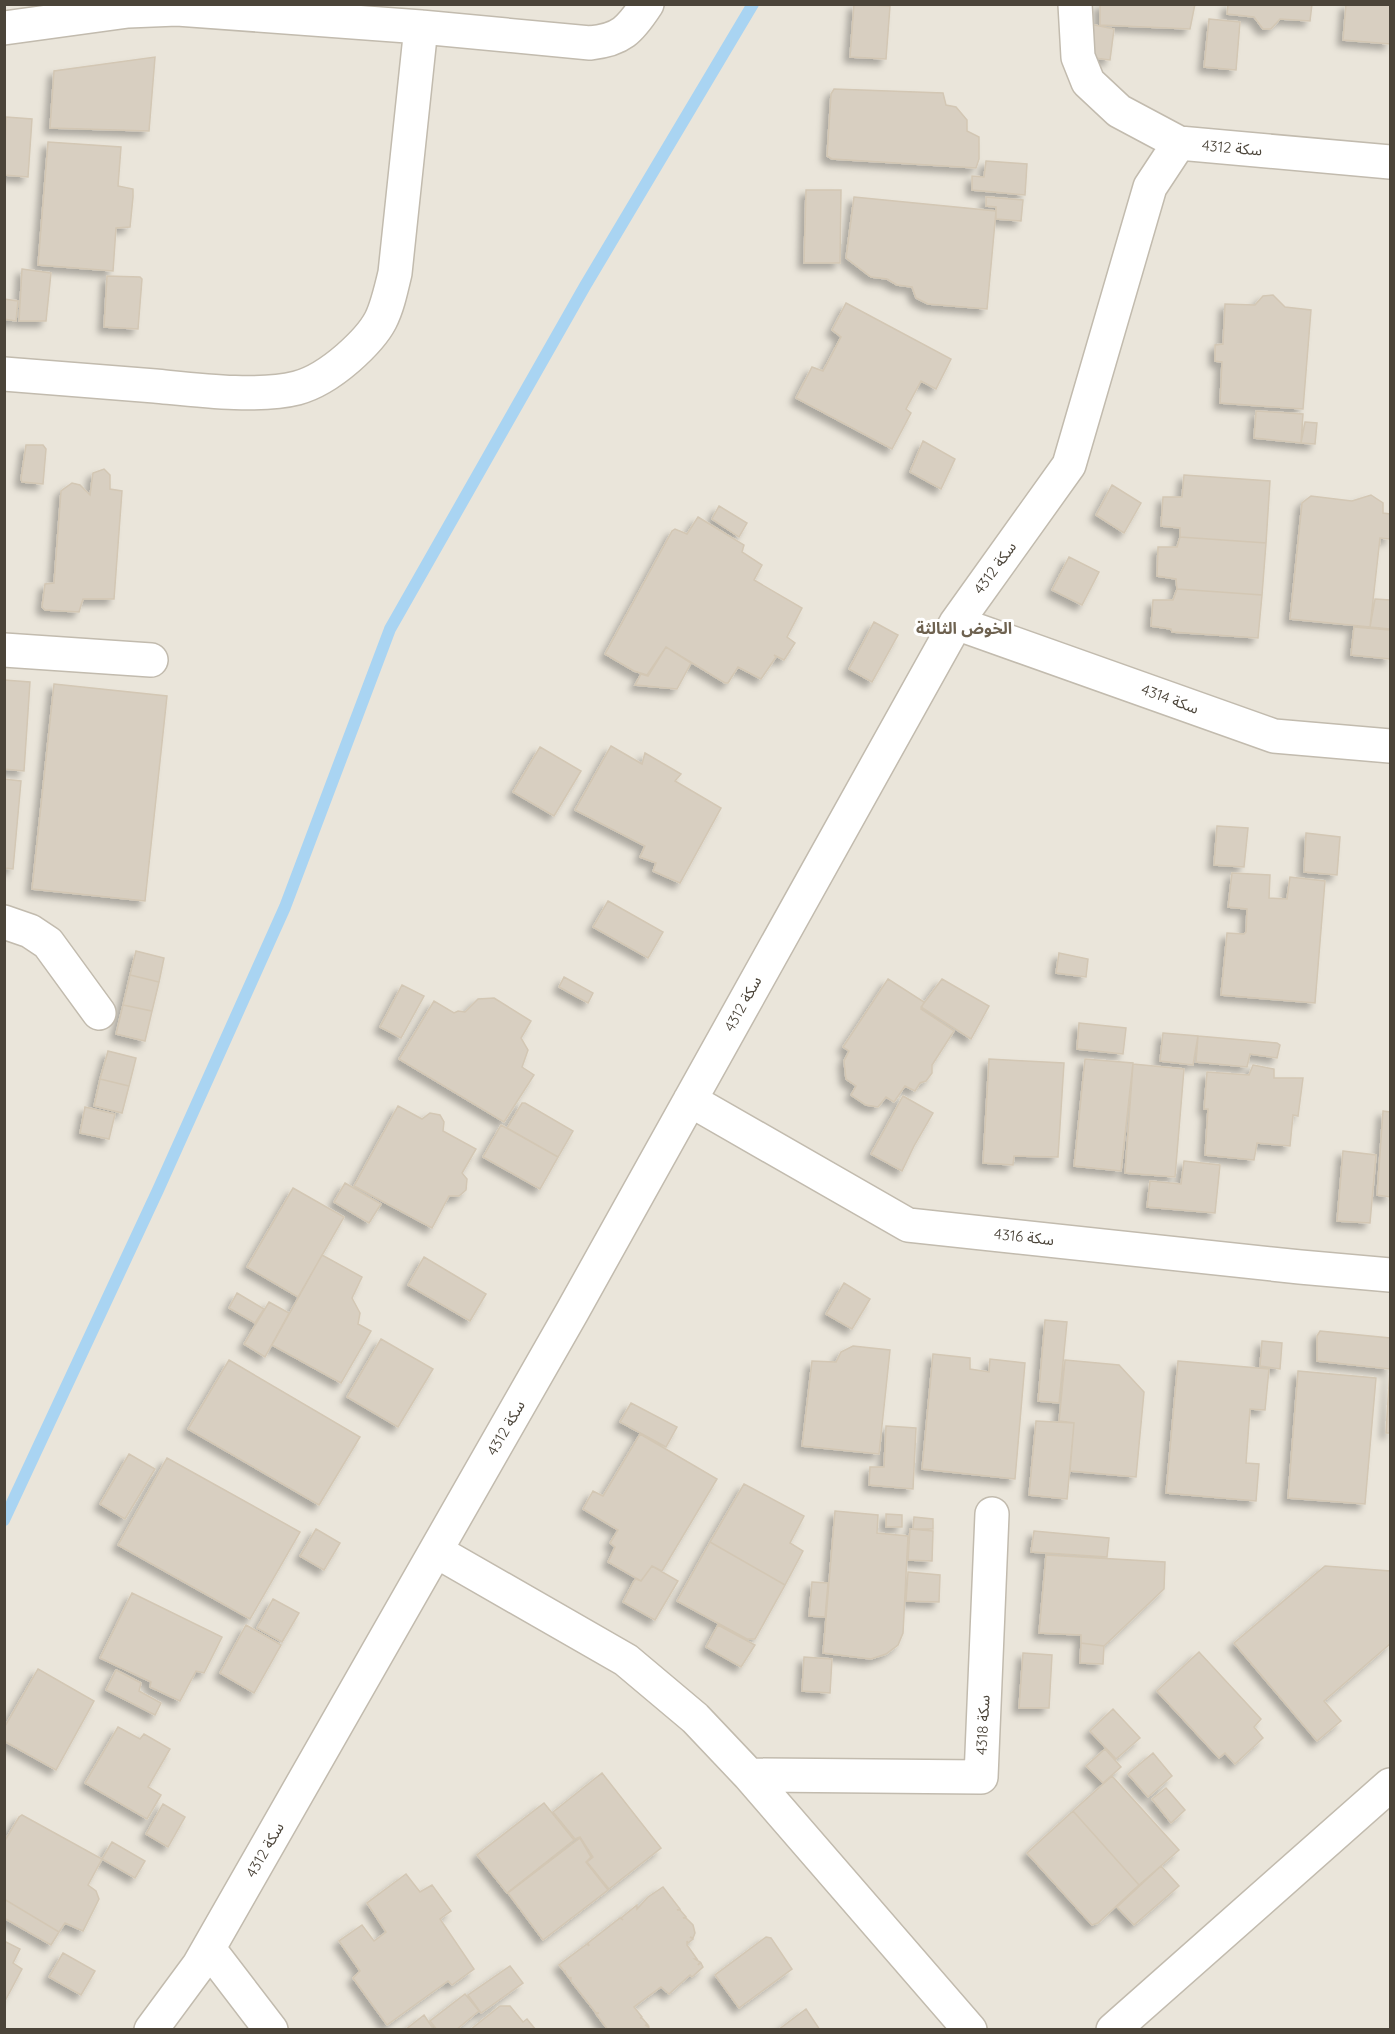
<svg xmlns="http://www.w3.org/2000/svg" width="1395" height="2034" font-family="Quicksand,'Noto Sans Arabic',sans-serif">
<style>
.residential{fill:#eae5da}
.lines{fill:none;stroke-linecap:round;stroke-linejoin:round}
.stream{stroke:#a9d4f2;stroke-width:12}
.building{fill:#d8cfc1;stroke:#d3c7b4;stroke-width:1.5;filter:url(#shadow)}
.minor-casing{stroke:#c2bbae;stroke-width:36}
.minor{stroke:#fff;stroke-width:33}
.labels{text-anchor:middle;stroke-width:6;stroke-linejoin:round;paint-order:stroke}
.street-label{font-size:15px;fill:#4b4439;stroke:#fff}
.neighbourhood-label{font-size:16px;font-weight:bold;fill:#6e6250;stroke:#fff}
</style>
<defs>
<filter id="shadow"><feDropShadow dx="-5.5" dy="5.5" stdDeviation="3" flood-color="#0004"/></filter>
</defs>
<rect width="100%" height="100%" fill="#f6f3ec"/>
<path class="residential" d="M 5,5 L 1390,5 L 1390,2029 L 5,2029 Z"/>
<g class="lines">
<path class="stream" d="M 4,1520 L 158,1190 L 285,907 L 390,629 L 585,286 L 753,4"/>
</g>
<path class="building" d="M 854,4 L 890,6 L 886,59 L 850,57 Z
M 1100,4 L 1195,4 L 1190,29 L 1100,25 Z
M 1228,4 L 1312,4 L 1310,21 L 1280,19 L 1271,29 L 1263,29 L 1254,17 L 1227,14 Z
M 1346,4 L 1390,4 L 1390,44 L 1343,40 Z
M 1209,19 L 1240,22 L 1236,70 L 1204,67 Z
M 1090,24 L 1114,29 L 1110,60 L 1087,57 Z
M 155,57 L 149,131 L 50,128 L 54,71 Z
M 834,89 L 943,93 L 946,105 L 956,107 L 967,120 L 967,131 L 979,137 L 979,159 L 976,168 L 832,159 L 827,156 L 831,94 Z
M 6,117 L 32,119 L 28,177 L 4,175 Z
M 48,142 L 121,147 L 118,186 L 133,189 L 133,197 L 130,227 L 116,228 L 113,271 L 38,265 Z
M 986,161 L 1027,164 L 1025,195 L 972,190 L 972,176 L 984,177 Z
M 806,190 L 841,190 L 840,263 L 804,263 Z
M 854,197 L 996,211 L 987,309 L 928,304 L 916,298 L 912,287 L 897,285 L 887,279 L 871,277 L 846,258 Z
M 986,197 L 1023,200 L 1021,221 L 996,219 L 996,207 L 986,206 Z
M 22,269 L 51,273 L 46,321 L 19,321 Z
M 107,276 L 140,277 L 142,279 L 138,329 L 104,327 Z
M 1273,295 L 1285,307 L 1311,310 L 1303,409 L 1220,403 L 1222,362 L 1215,361 L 1215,345 L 1223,344 L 1225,304 L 1255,305 L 1263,296 Z
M 4,299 L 18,301 L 16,321 L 4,319 Z
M 846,303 L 951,359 L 936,389 L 921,381 L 906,409 L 911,413 L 892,449 L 796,398 L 812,367 L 823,371 L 841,337 L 832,330 Z
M 1256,411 L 1303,414 L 1301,443 L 1254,438 Z
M 1305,422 L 1317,423 L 1315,444 L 1301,443 Z
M 923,441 L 955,459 L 941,489 L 910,472 Z
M 26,445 L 43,445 L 46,449 L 43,484 L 22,482 L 21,479 Z
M 104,469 L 110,475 L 110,489 L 122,491 L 114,599 L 83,599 L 79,612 L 45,610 L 42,607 L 45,584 L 54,583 L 61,491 L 72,483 L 80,485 L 90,495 L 93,473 Z
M 1184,475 L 1270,481 L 1266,543 L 1180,537 L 1180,528 L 1161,526 L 1163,497 L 1182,497 Z
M 1112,485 L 1141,503 L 1124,533 L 1096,515 Z
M 1371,495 L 1383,503 L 1383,513 L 1390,514 L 1390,539 L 1380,538 L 1370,627 L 1290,619 L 1302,503 L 1311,496 L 1352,501 Z
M 719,506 L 747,523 L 739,537 L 712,519 Z
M 698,517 L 744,545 L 742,552 L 762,565 L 754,580 L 802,608 L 787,637 L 795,643 L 784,660 L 774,655 L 776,657 L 761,679 L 738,667 L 728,683 L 725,683 L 666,647 L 647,675 L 634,671 L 605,654 L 672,531 L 675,529 L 687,534 Z
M 1180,537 L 1266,543 L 1262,595 L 1177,589 L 1176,579 L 1157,576 L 1158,547 L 1177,547 Z
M 1069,557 L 1099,572 L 1082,605 L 1052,590 Z
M 1177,589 L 1262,595 L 1258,638 L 1172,632 L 1171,629 L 1151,626 L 1153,600 L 1173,600 Z
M 1375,599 L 1390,600 L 1390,629 L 1370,627 Z
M 874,622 L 898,635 L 872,682 L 849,669 Z
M 1354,627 L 1390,630 L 1390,659 L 1351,655 Z
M 666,647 L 691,663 L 677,689 L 635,685 L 641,674 L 648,676 Z
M 4,680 L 30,682 L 24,771 L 4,769 Z
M 54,684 L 167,696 L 145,901 L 32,889 Z
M 611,746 L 642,764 L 645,753 L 681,774 L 675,781 L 721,808 L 680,883 L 653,871 L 656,863 L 640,857 L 645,846 L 575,810 Z
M 540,747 L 581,771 L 554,816 L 513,792 Z
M 4,779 L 21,781 L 13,869 L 4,868 Z
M 1217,826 L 1248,828 L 1244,867 L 1214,865 Z
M 1306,833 L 1340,837 L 1337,875 L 1304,872 Z
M 1232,873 L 1270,875 L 1269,898 L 1287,899 L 1290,877 L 1325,881 L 1315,1003 L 1221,995 L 1227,933 L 1244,934 L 1246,932 L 1247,909 L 1228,907 Z
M 608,901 L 663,932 L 648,958 L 593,927 Z
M 136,951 L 164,958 L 159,982 L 130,975 Z
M 1059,953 L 1088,959 L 1086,977 L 1056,973 Z
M 130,975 L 159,982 L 152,1011 L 123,1005 Z
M 564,977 L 593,993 L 588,1003 L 559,987 Z
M 888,979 L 924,1002 L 921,1009 L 954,1031 L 932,1065 L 932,1073 L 926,1081 L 920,1083 L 915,1091 L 905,1086 L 894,1102 L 886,1097 L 878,1107 L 866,1105 L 851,1095 L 856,1086 L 846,1079 L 844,1061 L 849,1051 L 843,1047 Z
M 942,979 L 989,1006 L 971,1039 L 921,1007 Z
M 402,985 L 424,996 L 401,1038 L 380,1027 Z
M 494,998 L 531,1021 L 521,1038 L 528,1050 L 522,1067 L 534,1075 L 504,1122 L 399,1059 L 434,1001 L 454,1013 L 458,1011 L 465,1012 L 478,999 Z
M 123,1005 L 152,1011 L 145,1041 L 116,1034 Z
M 1079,1023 L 1126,1028 L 1123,1054 L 1077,1049 Z
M 1163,1033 L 1198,1036 L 1193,1065 L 1160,1061 Z
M 1198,1036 L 1277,1043 L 1280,1045 L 1277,1058 L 1250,1054 L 1247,1067 L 1196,1062 Z
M 108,1051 L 136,1058 L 129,1086 L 100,1079 Z
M 989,1059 L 1064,1063 L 1058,1157 L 1014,1156 L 1013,1165 L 983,1163 Z
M 1085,1059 L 1133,1063 L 1121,1171 L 1074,1166 Z
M 1133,1064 L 1184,1069 L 1175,1177 L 1125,1173 Z
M 1253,1065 L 1274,1069 L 1274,1078 L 1303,1078 L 1298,1116 L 1293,1115 L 1290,1146 L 1257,1143 L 1254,1160 L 1205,1155 L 1208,1109 L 1204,1109 L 1207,1072 L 1249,1075 Z
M 100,1079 L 129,1086 L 122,1113 L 94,1106 Z
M 903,1096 L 933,1113 L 914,1146 L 902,1171 L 871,1154 Z
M 522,1103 L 525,1103 L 573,1131 L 558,1157 L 507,1128 Z
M 398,1106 L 422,1119 L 430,1113 L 440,1115 L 444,1122 L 443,1131 L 476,1149 L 462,1173 L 467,1179 L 466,1190 L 459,1196 L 449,1196 L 432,1228 L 354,1186 Z
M 85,1107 L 115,1114 L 109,1139 L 80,1133 Z
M 1383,1111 L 1390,1112 L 1390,1197 L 1377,1195 Z
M 501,1125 L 558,1157 L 540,1189 L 483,1157 Z
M 1343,1151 L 1376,1155 L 1370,1223 L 1337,1221 Z
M 1184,1161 L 1220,1165 L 1215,1213 L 1147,1207 L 1150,1181 L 1181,1184 Z
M 345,1183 L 381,1204 L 369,1223 L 334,1202 Z
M 293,1188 L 344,1217 L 298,1297 L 247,1267 Z
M 322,1255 L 362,1277 L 352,1298 L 360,1313 L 358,1324 L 371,1331 L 341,1383 L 272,1345 Z
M 424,1257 L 486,1294 L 470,1321 L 408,1285 Z
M 844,1283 L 870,1299 L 852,1329 L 826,1314 Z
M 237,1293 L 264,1309 L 255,1323 L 229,1308 Z
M 269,1302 L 289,1313 L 265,1357 L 244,1344 Z
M 1045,1320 L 1067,1322 L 1059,1403 L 1038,1401 Z
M 1320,1331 L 1390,1338 L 1390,1369 L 1317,1361 L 1317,1336 Z
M 381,1339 L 433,1369 L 398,1427 L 347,1397 Z
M 1262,1341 L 1282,1343 L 1280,1369 L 1260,1366 Z
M 853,1346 L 890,1350 L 879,1454 L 802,1446 L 812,1361 L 836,1362 L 841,1352 Z
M 933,1354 L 970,1358 L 970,1369 L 989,1372 L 990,1359 L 1025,1363 L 1015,1479 L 922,1469 Z
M 229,1360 L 360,1437 L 319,1505 L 188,1429 Z
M 1065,1360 L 1119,1365 L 1144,1392 L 1136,1477 L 1070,1471 L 1074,1423 L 1059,1421 Z
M 1178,1361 L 1269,1369 L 1265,1410 L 1250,1409 L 1246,1463 L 1259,1464 L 1256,1501 L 1166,1493 Z
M 1390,1369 L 1390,1433 L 1386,1433 Z
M 1298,1371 L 1376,1378 L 1365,1504 L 1288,1498 Z
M 631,1403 L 677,1427 L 666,1447 L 620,1422 Z
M 1036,1421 L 1074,1423 L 1067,1499 L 1029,1495 Z
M 886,1426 L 916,1428 L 913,1489 L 869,1485 L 870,1467 L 884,1467 Z
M 640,1434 L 717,1479 L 662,1571 L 652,1566 L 641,1581 L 608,1562 L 615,1547 L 610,1543 L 618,1530 L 583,1509 L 593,1491 L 603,1496 Z
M 129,1454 L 155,1469 L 125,1519 L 100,1504 Z
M 167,1458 L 300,1532 L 250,1619 L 118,1545 Z
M 744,1484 L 804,1516 L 790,1543 L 803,1551 L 785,1585 L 710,1542 Z
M 835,1511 L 878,1515 L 877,1533 L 908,1536 L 903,1633 L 898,1645 L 886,1654 L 871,1659 L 823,1653 Z
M 886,1514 L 902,1515 L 902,1527 L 886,1527 Z
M 914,1517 L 933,1519 L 933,1529 L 913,1529 Z
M 316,1529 L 340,1543 L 324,1570 L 300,1556 Z
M 910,1529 L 933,1531 L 932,1561 L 908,1560 Z
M 1034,1531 L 1109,1538 L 1107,1557 L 1031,1552 Z
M 710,1542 L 785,1585 L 755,1639 L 747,1639 L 677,1601 Z
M 1046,1555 L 1165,1562 L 1164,1589 L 1104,1646 L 1081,1643 L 1081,1635 L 1039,1633 Z
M 652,1566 L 678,1581 L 655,1620 L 623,1602 L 634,1581 L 636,1579 L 641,1581 Z
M 1325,1566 L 1390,1571 L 1390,1644 L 1324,1701 L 1341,1721 L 1317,1741 L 1234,1643 Z
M 908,1572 L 940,1575 L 939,1602 L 906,1601 Z
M 812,1582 L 828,1583 L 825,1617 L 809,1616 Z
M 132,1593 L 222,1637 L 204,1673 L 196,1671 L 180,1701 L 150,1687 L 151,1682 L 100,1658 Z
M 273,1599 L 299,1613 L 282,1642 L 257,1628 Z
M 246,1625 L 281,1645 L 254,1693 L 220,1673 Z
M 718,1625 L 755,1645 L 741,1667 L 706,1647 Z
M 1081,1643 L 1104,1646 L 1103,1664 L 1080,1663 Z
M 1199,1652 L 1261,1719 L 1254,1727 L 1263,1738 L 1235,1764 L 1225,1753 L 1219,1758 L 1157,1691 Z
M 1023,1653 L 1052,1655 L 1049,1708 L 1019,1708 Z
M 804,1657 L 832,1659 L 830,1693 L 802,1691 Z
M 38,1669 L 94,1701 L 56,1770 L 4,1741 L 4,1728 Z
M 116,1670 L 141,1683 L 139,1691 L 161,1703 L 155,1715 L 106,1690 Z
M 1113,1709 L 1140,1738 L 1116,1759 L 1090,1731 Z
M 118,1727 L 140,1739 L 144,1734 L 170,1749 L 148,1787 L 161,1795 L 147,1819 L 85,1783 Z
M 1105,1749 L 1121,1767 L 1103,1783 L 1086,1766 Z
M 1153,1753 L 1172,1776 L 1148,1797 L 1128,1774 Z
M 602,1773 L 661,1848 L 609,1889 L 587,1862 L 593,1857 L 580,1837 L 575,1839 L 553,1812 Z
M 1112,1776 L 1179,1850 L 1139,1885 L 1073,1811 Z
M 1166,1788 L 1185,1810 L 1171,1823 L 1152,1799 Z
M 544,1803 L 574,1840 L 507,1893 L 477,1855 Z
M 163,1804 L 185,1817 L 168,1847 L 146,1834 Z
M 1073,1811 L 1139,1885 L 1098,1923 L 1092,1925 L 1027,1853 Z
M 22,1815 L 102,1859 L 88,1885 L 96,1891 L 99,1899 L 83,1931 L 65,1923 L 59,1932 L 4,1899 L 4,1842 L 19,1817 Z
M 580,1838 L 591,1857 L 586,1862 L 608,1890 L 543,1940 L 508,1893 Z
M 112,1842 L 145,1861 L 135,1878 L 102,1859 Z
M 1161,1866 L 1179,1886 L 1134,1925 L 1117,1907 Z
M 406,1874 L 420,1892 L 432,1885 L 451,1911 L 440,1919 L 474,1969 L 452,1985 L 448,1981 L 387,2025 L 353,1978 L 360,1971 L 339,1941 L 362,1925 L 374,1941 L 386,1932 L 367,1903 Z
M 663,1887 L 680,1909 L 677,1910 L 680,1910 L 686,1917 L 683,1918 L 686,1918 L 693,1925 L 695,1933 L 693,1938 L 690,1937 L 693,1939 L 688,1943 L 687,1941 L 687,1945 L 697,1959 L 695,1959 L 700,1962 L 698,1965 L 701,1963 L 703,1967 L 692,1977 L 690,1975 L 669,1994 L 661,1987 L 634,2007 L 642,2017 L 640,2018 L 642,2018 L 648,2025 L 645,2025 L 649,2027 L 647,2030 L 608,2030 L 596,2014 L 599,2013 L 596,2013 L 571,1981 L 571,1977 L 570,1979 L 564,1971 L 566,1971 L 564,1971 L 559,1965 L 587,1944 L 589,1946 L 588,1943 L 620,1918 L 623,1920 L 621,1918 L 637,1905 L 637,1909 L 648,1897 Z
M 4,1899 L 59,1932 L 51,1945 L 4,1918 Z
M 766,1937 L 771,1938 L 792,1969 L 739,2008 L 715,1975 Z
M 4,1941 L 20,1949 L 13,1963 L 22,1969 L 5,2001 Z
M 63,1953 L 95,1971 L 81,1995 L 49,1977 Z
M 510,1966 L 523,1983 L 481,2013 L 468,1995 Z
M 465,1994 L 479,2011 L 456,2030 L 437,2030 L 430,2021 Z
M 500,2006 L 510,2006 L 523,2022 L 527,2019 L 536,2030 L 470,2030 Z
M 806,2009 L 820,2030 L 778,2030 Z
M 424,2015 L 434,2030 L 405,2030 Z"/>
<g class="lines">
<g class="minor-casing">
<path id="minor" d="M 1075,4 L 1078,57 L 1088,82 L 1119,111 L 1179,143 L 1390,162
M 4,28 L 128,11 L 177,9 L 421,27 L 590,43 C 621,40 630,30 647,4
M 4,374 C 55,378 105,382 155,386 C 196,390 258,398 297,388 C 316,383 333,371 348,358 C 382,328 385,316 395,273 L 421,27
M 956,623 L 1274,736 L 1390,746
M 4,650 L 151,660
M 4,922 L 30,931 L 48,943 L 99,1013
M 690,1100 L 908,1225 L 1300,1267 L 1390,1275
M 436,1551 L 626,1660 L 695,1718 L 749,1775 L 970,2030
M 749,1775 L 981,1777 L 992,1514
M 209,1949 L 271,2030
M 151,2030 L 199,1965 L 572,1312 L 956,623 L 1069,465 L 1150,187 L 1179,143
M 1113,2030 L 1390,1785"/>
</g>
<use href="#minor" class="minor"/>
</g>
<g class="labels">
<g class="street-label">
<text transform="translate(1232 148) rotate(5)" y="5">سكة 4312</text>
<text transform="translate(995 568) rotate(-54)" y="5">سكة 4312</text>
<text transform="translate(1170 699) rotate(20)" y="5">سكة 4314</text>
<text transform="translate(743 1004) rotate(-61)" y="5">سكة 4312</text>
<text transform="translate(1024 1237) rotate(6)" y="5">سكة 4316</text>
<text transform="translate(506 1428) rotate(-60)" y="5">سكة 4312</text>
<text transform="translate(983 1725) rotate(-87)" y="5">سكة 4318</text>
<text transform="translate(265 1850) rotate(-60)" y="5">سكة 4312</text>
</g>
<g class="neighbourhood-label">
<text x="964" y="634">الخوض الثالثة</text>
</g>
</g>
<rect width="1395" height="2034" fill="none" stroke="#4b4439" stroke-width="12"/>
</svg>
